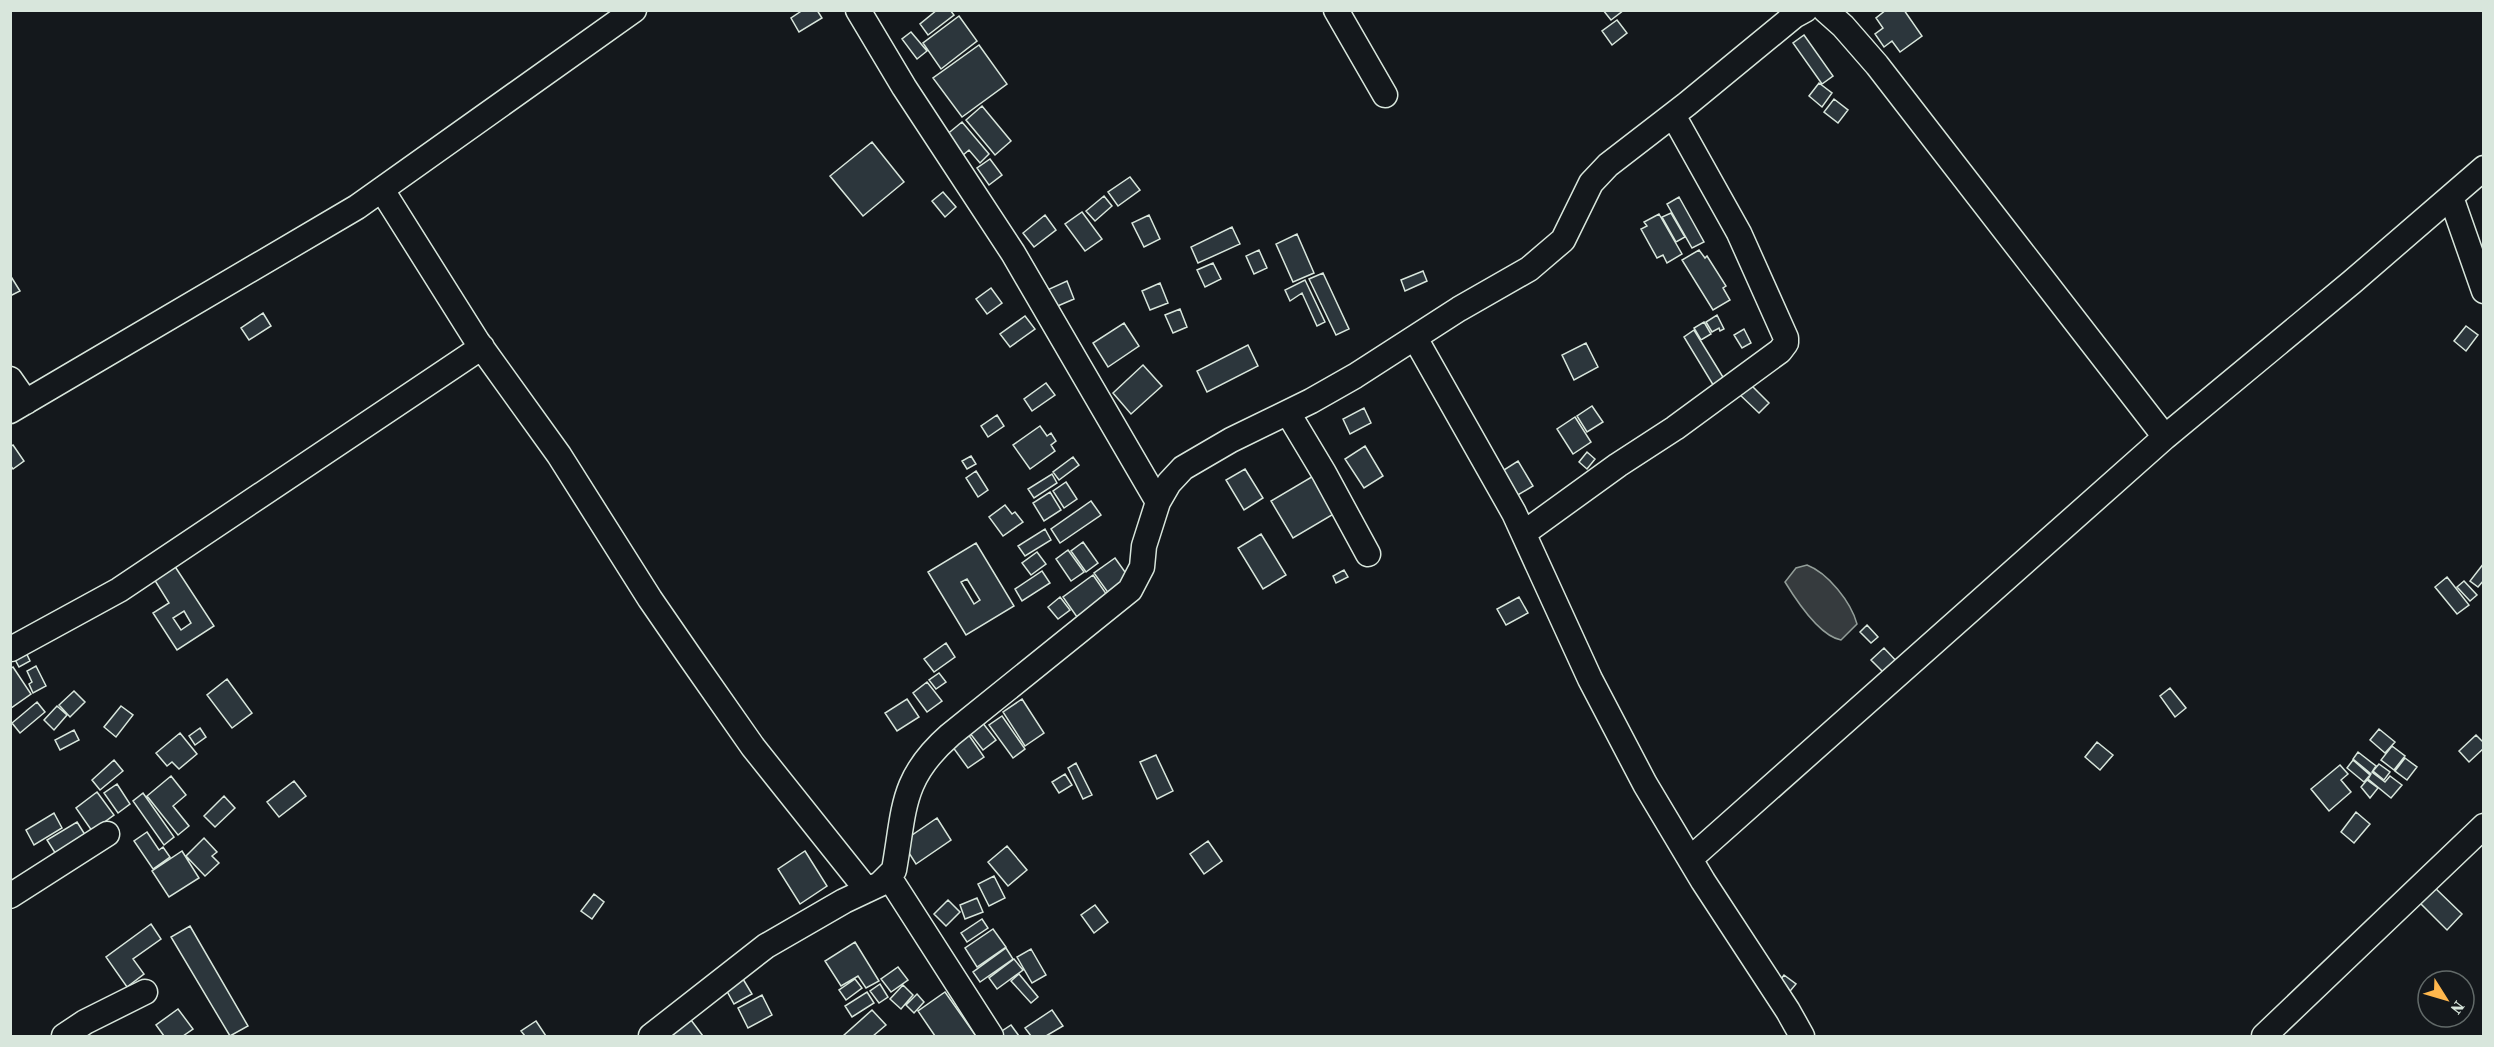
<svg xmlns="http://www.w3.org/2000/svg" width="2494" height="1047" font-family="'Source Serif 4',serif">
<style>
.water{fill:#363b3e;stroke:#939e99;stroke-width:1.5}
.building{fill:#2c363c;stroke:#d8e6dc;stroke-width:1.5;fill-rule:evenodd}
.lines{fill:none;stroke-linecap:round;stroke-linejoin:round}
.minor-casing{stroke:#d8e6dc;stroke-width:27}
.minor{stroke:#14181c;stroke-width:24}
</style>
<rect width="100%" height="100%" fill="#14181c"/>
<path class="water" d="M 1807,565 C 1828,573 1851,602 1857,624 L 1841,640 C 1820,636 1796,600 1785,582 L 1796,568 Z"/>
<path class="building" d="M 803,10 L 817,10 L 822,18 L 799,32 L 791,18 Z
M 937,10 L 950,10 L 954,15 L 928,35 L 920,24 Z
M 1603,10 L 1624,10 L 1611,20 Z
M 1886,10 L 1904,10 L 1922,36 L 1900,52 L 1892,41 L 1884,47 L 1875,34 L 1883,28 L 1876,18 Z
M 959,16 L 977,41 L 941,69 L 923,43 Z
M 1617,20 L 1627,33 L 1612,45 L 1602,31 Z
M 911,32 L 927,51 L 917,59 L 902,39 Z
M 1804,35 L 1833,76 L 1822,84 L 1793,43 Z
M 979,45 L 1007,84 L 962,117 L 933,78 Z
M 1819,83 L 1832,93 L 1822,107 L 1809,96 Z
M 1834,99 L 1848,110 L 1838,123 L 1824,112 Z
M 982,106 L 1011,141 L 995,155 L 966,120 Z
M 962,122 L 989,154 L 980,163 L 969,150 L 962,156 L 945,136 Z
M 872,142 L 904,182 L 863,216 L 830,176 Z
M 990,159 L 1002,175 L 989,185 L 977,168 Z
M 1130,177 L 1140,190 L 1118,206 L 1108,192 Z
M 943,192 L 956,207 L 945,217 L 932,201 Z
M 1104,196 L 1112,206 L 1095,221 L 1086,211 Z
M 1679,197 L 1704,242 L 1692,248 L 1667,204 Z
M 1082,212 L 1102,239 L 1085,251 L 1065,224 Z
M 1671,213 L 1685,237 L 1676,242 L 1662,217 Z
M 1659,214 L 1682,254 L 1667,263 L 1663,255 L 1657,258 L 1641,229 L 1647,226 L 1644,222 Z
M 1045,215 L 1056,230 L 1034,247 L 1023,233 Z
M 1149,215 L 1160,239 L 1144,247 L 1132,223 Z
M 1232,227 L 1240,244 L 1198,263 L 1191,247 Z
M 1297,234 L 1314,273 L 1293,282 L 1276,244 Z
M 1259,250 L 1267,268 L 1254,274 L 1246,256 Z
M 1699,250 L 1705,258 L 1707,256 L 1726,286 L 1723,288 L 1730,300 L 1713,310 L 1682,260 Z
M 1213,263 L 1221,279 L 1205,287 L 1197,270 Z
M 1423,271 L 1427,281 L 1405,291 L 1401,280 Z
M 1323,273 L 1349,329 L 1336,335 L 1309,279 Z
M 10,275 L 20,291 L 10,296 Z
M 1305,280 L 1325,322 L 1317,326 L 1302,293 L 1290,301 L 1285,290 Z
M 1067,281 L 1074,299 L 1053,308 L 1045,291 Z
M 1160,283 L 1168,303 L 1150,310 L 1142,291 Z
M 991,288 L 1002,303 L 987,314 L 976,299 Z
M 1180,309 L 1187,327 L 1173,333 L 1165,315 Z
M 263,313 L 271,326 L 249,340 L 241,328 Z
M 1717,315 L 1724,329 L 1720,331 L 1719,328 L 1712,332 L 1706,322 Z
M 1025,316 L 1035,329 L 1010,347 L 1000,334 Z
M 1704,322 L 1711,334 L 1701,340 L 1694,328 Z
M 1124,323 L 1139,346 L 1108,367 L 1093,343 Z
M 2466,326 L 2478,335 L 2466,351 L 2454,341 Z
M 1744,329 L 1751,343 L 1742,348 L 1734,335 Z
M 1694,330 L 1726,382 L 1715,388 L 1684,337 Z
M 1586,343 L 1598,367 L 1574,380 L 1562,355 Z
M 1248,345 L 1258,366 L 1207,392 L 1197,371 Z
M 1143,365 L 1162,386 L 1131,414 L 1113,393 Z
M 1747,381 L 1769,403 L 1759,413 L 1737,392 Z
M 1046,383 L 1055,395 L 1032,411 L 1024,399 Z
M 1592,406 L 1603,422 L 1587,432 L 1577,416 Z
M 1364,408 L 1371,423 L 1350,434 L 1343,419 Z
M 997,415 L 1004,426 L 988,437 L 981,426 Z
M 1575,417 L 1591,442 L 1573,454 L 1557,429 Z
M 1040,426 L 1047,436 L 1051,433 L 1056,441 L 1051,445 L 1055,451 L 1030,469 L 1013,445 Z
M 13,445 L 24,461 L 13,469 L 10,465 L 10,447 Z
M 1365,446 L 1383,476 L 1364,488 L 1345,459 Z
M 1587,452 L 1595,459 L 1587,469 L 1579,462 Z
M 971,456 L 976,464 L 967,469 L 962,461 Z
M 1073,457 L 1079,465 L 1059,480 L 1053,472 Z
M 1518,461 L 1533,486 L 1511,499 L 1496,475 Z
M 1245,469 L 1263,498 L 1244,510 L 1226,480 Z
M 976,471 L 988,490 L 978,497 L 966,478 Z
M 1052,474 L 1057,483 L 1034,498 L 1028,489 Z
M 1315,475 L 1337,512 L 1293,538 L 1271,501 Z
M 1066,482 L 1077,499 L 1064,508 L 1053,491 Z
M 1050,492 L 1061,510 L 1044,521 L 1033,503 Z
M 1091,501 L 1101,515 L 1060,543 L 1051,529 Z
M 1005,505 L 1012,514 L 1015,512 L 1023,522 L 1003,536 L 989,517 Z
M 1045,529 L 1051,540 L 1025,556 L 1018,546 Z
M 1261,534 L 1286,575 L 1263,589 L 1238,548 Z
M 1083,542 L 1098,563 L 1086,572 L 1071,551 Z
M 976,543 L 1014,606 L 966,635 L 928,572 ZM 967,579 L 980,600 L 974,604 L 961,582 Z
M 1068,550 L 1084,572 L 1071,581 L 1056,559 Z
M 1037,552 L 1046,564 L 1031,575 L 1022,563 Z
M 1115,558 L 1130,579 L 1109,594 L 1094,573 Z
M 2484,563 L 2484,580 L 2478,587 L 2470,581 Z
M 174,565 L 214,626 L 177,650 L 153,613 L 169,603 L 154,579 ZM 184,611 L 191,623 L 181,630 L 173,618 Z
M 1344,570 L 1348,577 L 1336,583 L 1333,576 Z
M 1042,571 L 1050,583 L 1022,601 L 1015,589 Z
M 1093,575 L 1107,595 L 1077,617 L 1063,597 Z
M 2447,577 L 2469,605 L 2457,614 L 2435,587 Z
M 2464,581 L 2477,595 L 2470,601 L 2457,587 Z
M 1060,597 L 1070,610 L 1058,619 L 1048,607 Z
M 1519,597 L 1528,613 L 1506,625 L 1497,609 Z
M 1867,625 L 1878,637 L 1871,643 L 1860,632 Z
M 946,643 L 955,657 L 934,672 L 924,659 Z
M 23,646 L 30,661 L 19,667 L 11,652 Z
M 1884,648 L 1900,665 L 1888,677 L 1871,660 Z
M 36,666 L 46,686 L 33,693 L 29,684 L 32,682 L 27,671 Z
M 13,667 L 31,694 L 11,708 L 10,669 Z
M 939,673 L 946,682 L 936,689 L 929,680 Z
M 227,679 L 252,713 L 232,728 L 207,695 Z
M 927,682 L 942,701 L 927,712 L 913,693 Z
M 2170,688 L 2186,708 L 2175,717 L 2160,696 Z
M 74,691 L 85,702 L 70,717 L 59,705 Z
M 907,699 L 919,717 L 897,731 L 885,713 Z
M 1022,699 L 1044,733 L 1025,746 L 1003,712 Z
M 37,702 L 45,712 L 20,733 L 12,723 Z
M 57,706 L 67,715 L 54,730 L 44,720 Z
M 121,706 L 133,715 L 116,737 L 104,727 Z
M 1002,716 L 1025,749 L 1013,758 L 989,725 Z
M 982,722 L 996,740 L 983,750 L 969,732 Z
M 200,728 L 206,737 L 195,745 L 189,736 Z
M 2379,729 L 2395,742 L 2385,753 L 2370,740 Z
M 74,730 L 79,740 L 60,750 L 55,740 Z
M 180,733 L 197,754 L 179,769 L 172,762 L 167,766 L 156,753 Z
M 968,734 L 984,757 L 968,768 L 952,746 Z
M 2476,735 L 2484,743 L 2484,748 L 2469,762 L 2459,751 Z
M 2097,742 L 2113,755 L 2100,770 L 2085,757 Z
M 2392,746 L 2405,756 L 2394,770 L 2381,760 Z
M 2358,752 L 2376,766 L 2372,772 L 2385,782 L 2390,776 L 2402,785 L 2391,798 L 2368,779 L 2371,774 L 2353,759 Z
M 1156,755 L 1173,791 L 1157,799 L 1140,762 Z
M 2405,758 L 2417,767 L 2407,780 L 2395,771 Z
M 114,760 L 123,771 L 100,790 L 92,780 Z
M 2353,760 L 2370,775 L 2364,782 L 2347,768 Z
M 1076,763 L 1092,795 L 1083,799 L 1068,768 Z
M 2379,764 L 2390,772 L 2384,780 L 2373,771 Z
M 2340,765 L 2348,774 L 2341,780 L 2351,792 L 2329,811 L 2311,789 Z
M 1065,774 L 1072,785 L 1059,793 L 1052,782 Z
M 171,776 L 186,795 L 173,806 L 189,826 L 178,835 L 147,796 Z
M 2367,780 L 2378,788 L 2370,798 L 2361,787 Z
M 294,781 L 306,796 L 279,817 L 267,802 Z
M 117,784 L 130,804 L 118,813 L 104,793 Z
M 97,792 L 114,815 L 92,831 L 76,808 Z
M 143,793 L 174,837 L 164,845 L 133,801 Z
M 224,796 L 235,808 L 215,827 L 204,816 Z
M 2356,812 L 2370,824 L 2354,843 L 2341,832 Z
M 54,813 L 62,828 L 34,845 L 26,830 Z
M 937,818 L 951,840 L 916,864 L 902,842 Z
M 77,822 L 89,841 L 59,859 L 47,840 Z
M 147,832 L 159,850 L 163,847 L 170,857 L 153,869 L 134,841 Z
M 204,838 L 217,852 L 212,856 L 219,863 L 205,876 L 186,856 Z
M 1208,841 L 1222,861 L 1204,874 L 1190,854 Z
M 1007,846 L 1027,870 L 1008,886 L 988,862 Z
M 182,851 L 199,878 L 169,897 L 152,871 Z
M 805,851 L 827,886 L 800,904 L 778,869 Z
M 994,876 L 1005,898 L 989,906 L 978,884 Z
M 2433,886 L 2462,914 L 2447,930 L 2418,901 Z
M 594,894 L 604,902 L 592,919 L 581,911 Z
M 977,898 L 983,912 L 965,919 L 960,905 Z
M 948,900 L 960,912 L 946,926 L 934,914 Z
M 1095,905 L 1108,922 L 1094,933 L 1081,915 Z
M 982,919 L 988,928 L 967,942 L 961,933 Z
M 151,924 L 161,939 L 133,959 L 144,974 L 127,987 L 106,957 Z
M 190,926 L 248,1026 L 230,1036 L 171,937 Z
M 993,929 L 1006,947 L 977,967 L 965,948 Z
M 855,942 L 879,981 L 866,988 L 858,976 L 841,986 L 825,961 Z
M 1006,948 L 1013,959 L 980,982 L 973,972 Z
M 1031,949 L 1046,975 L 1032,983 L 1017,957 Z
M 1014,959 L 1023,970 L 997,989 L 989,978 Z
M 898,967 L 908,980 L 891,992 L 881,979 Z
M 740,974 L 752,994 L 734,1004 L 723,984 Z
M 1019,974 L 1038,997 L 1031,1003 L 1011,981 Z
M 1784,975 L 1796,984 L 1786,996 L 1775,987 Z
M 855,979 L 862,988 L 846,1000 L 839,990 Z
M 880,984 L 888,997 L 879,1003 L 870,991 Z
M 903,985 L 913,995 L 901,1009 L 890,999 Z
M 867,992 L 874,1003 L 852,1017 L 845,1006 Z
M 945,992 L 976,1036 L 935,1036 L 918,1011 Z
M 917,994 L 924,1002 L 914,1013 L 906,1005 Z
M 762,995 L 772,1015 L 748,1028 L 738,1008 Z
M 178,1009 L 193,1029 L 183,1036 L 164,1036 L 156,1025 Z
M 872,1010 L 886,1025 L 873,1036 L 843,1036 Z
M 1052,1010 L 1063,1026 L 1046,1036 L 1031,1036 L 1025,1028 Z
M 691,1020 L 703,1036 L 674,1036 L 672,1035 Z
M 536,1021 L 546,1036 L 525,1036 L 521,1031 Z
M 1011,1025 L 1019,1036 L 1001,1036 L 999,1033 Z"/>
<g class="lines">
<g class="minor-casing">
<path id="minor" d="M 858,10 L 904,87 L 1013,253 L 1158,502
M 1336,10 L 1385,95
M 1825,10 L 1843,26 L 1877,65 L 2165,437
M 382,190 L 477,341 L 559,455 L 650,599 L 690,657 L 753,747 L 867,890
M 2451,197 L 2484,291
M 1415,338 L 1514,513 L 1590,679 L 1645,784 L 1703,881 L 1788,1011 L 1802,1036
M 10,379 L 26,402
M 10,411 L 357,207 L 634,10
M 1288,413 L 1324,473 L 1368,554
M 1524,533 L 1618,465 L 1675,428 L 1780,351 L 1786,343 L 1786,338 L 1739,233 L 1673,115
M 11,649 L 119,590 L 482,347
M 1690,859 L 2165,437 L 2352,282 L 2484,168
M 889,877 L 991,1036
M 10,896 L 107,834
M 64,1036 L 85,1022 L 145,992
M 651,1036 L 766,946 L 844,901 L 880,884 L 894,870 C 905,809 900,779 950,735 L 1130,590 L 1142,567 L 1144,546 L 1158,502 L 1169,483 L 1183,468 L 1231,440 L 1311,401 L 1355,376 L 1459,309 L 1529,269 L 1563,240 L 1591,183 L 1608,165 L 1687,104 L 1794,16 L 1805,10
M 2264,1036 L 2484,826"/>
</g>
<use href="#minor" class="minor"/>
</g>
<rect width="2494" height="1047" fill="none" stroke="#d8e6dc" stroke-width="24"/>
<g transform="translate(2446 999) rotate(127)"><circle r="28" fill="#14181c" stroke="#626a69" stroke-width="1.5"/>
<path d="M0-4.5L10 22L0 15L-10 22Z" fill="#ffb74d"/>
<text y="-9" font-size="16" font-weight="bold" text-anchor="middle" fill="#d8e6dc">N</text>
</g>
</svg>
